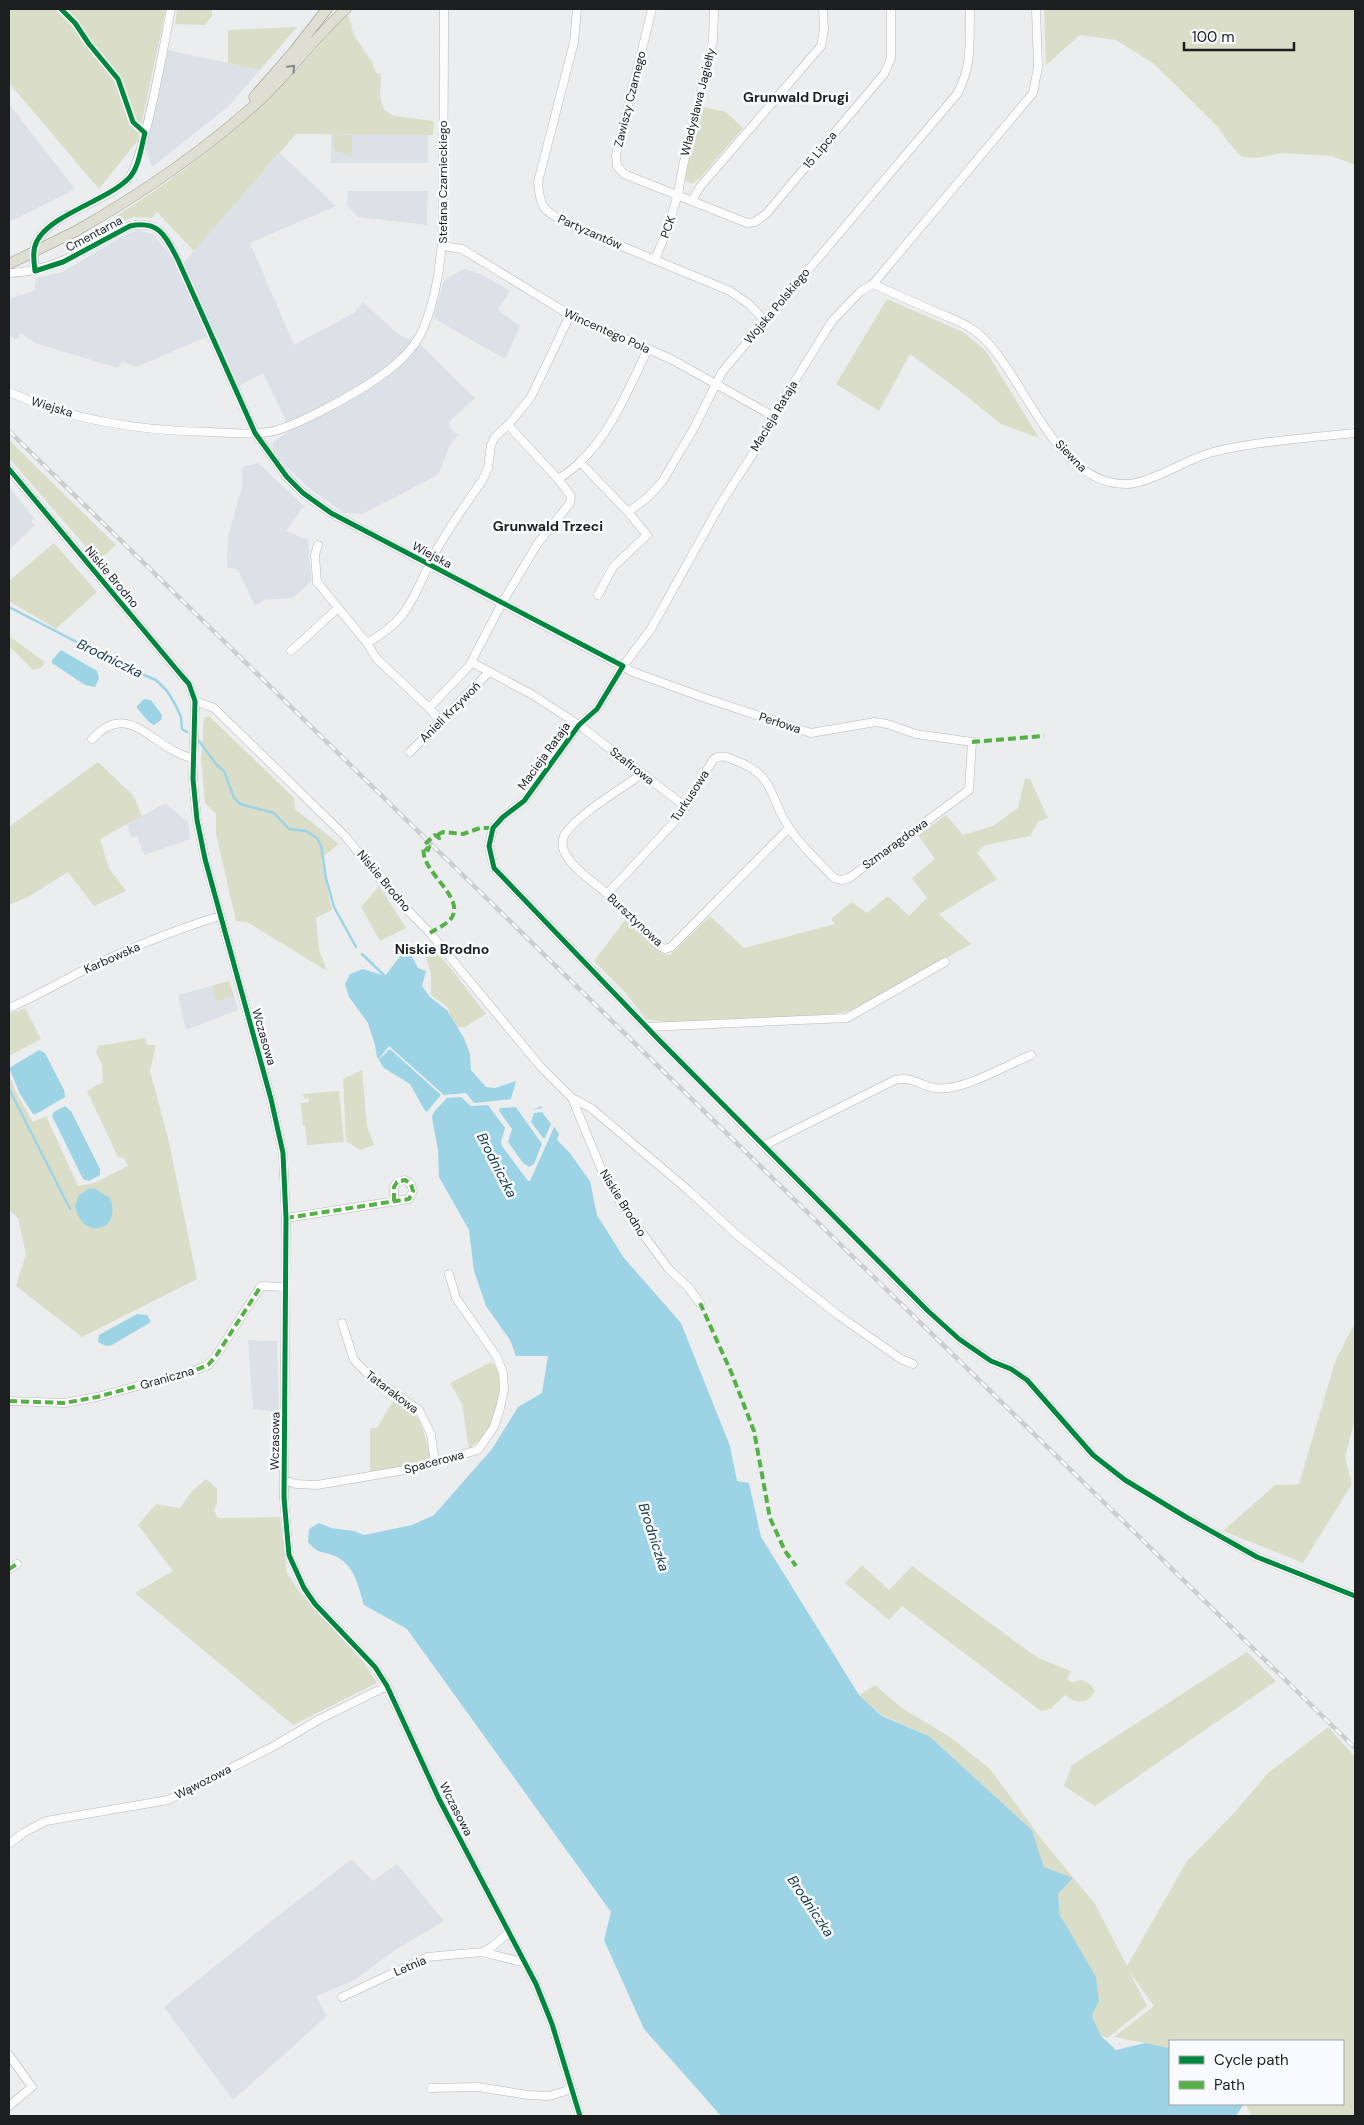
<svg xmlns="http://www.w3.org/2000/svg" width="1364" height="2125" font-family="'DM Sans',sans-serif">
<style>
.built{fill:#dce1e7}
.green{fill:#dadec8}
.water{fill:#9cd4e6}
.pier{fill:#ecedef;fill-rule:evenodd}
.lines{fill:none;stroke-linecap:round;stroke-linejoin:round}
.stream{stroke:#9cd4e6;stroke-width:2.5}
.minor-casing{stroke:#b8b8ba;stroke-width:9}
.major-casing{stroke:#979784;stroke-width:11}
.minor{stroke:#fcfcfd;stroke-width:8}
.major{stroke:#deded3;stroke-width:10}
.rail-casing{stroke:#cccdcd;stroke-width:4.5}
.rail{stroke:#f8fafd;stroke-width:2.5;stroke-dasharray:8;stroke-linecap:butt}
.major-bridge-casing{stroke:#979784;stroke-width:11;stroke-linecap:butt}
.major-bridge{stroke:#deded3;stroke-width:10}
.quiet{stroke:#55b145;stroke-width:4;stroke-dasharray:8 4;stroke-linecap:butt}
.cycleway-casing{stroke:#f8fafd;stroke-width:8}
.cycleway{stroke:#00873e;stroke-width:5}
.oneway{stroke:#878882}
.labels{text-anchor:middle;stroke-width:5;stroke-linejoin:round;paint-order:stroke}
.street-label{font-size:12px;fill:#1d1e1f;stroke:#f8fafd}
.neighbourhood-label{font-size:14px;font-weight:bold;fill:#1d1e1f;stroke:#f8fafd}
.water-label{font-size:14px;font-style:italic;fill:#133944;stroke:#f8fafd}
</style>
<rect width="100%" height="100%" fill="#ecedef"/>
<path class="built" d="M 168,50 L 260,70 L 229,106 L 152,167 L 145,146 Z
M 9,104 L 75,189 L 9,222 Z
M 331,134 L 428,135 L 428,163 L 331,163 Z
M 280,153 L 336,206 L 250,243 L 294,345 L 354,313 L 363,302 L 398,334 L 421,345 L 475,398 L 449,422 L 450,428 L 458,435 L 450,445 L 438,475 L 362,514 L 344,513 L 308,487 L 288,468 L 273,449 L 273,442 L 288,432 L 284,416 L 263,373 L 239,386 L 216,333 L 136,367 L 122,361 L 118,368 L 35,343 L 21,333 L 16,340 L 9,335 L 9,299 L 34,291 L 36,278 L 62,272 L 125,235 L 138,230 L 153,234 L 175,262 L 185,261 Z
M 348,191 L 428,191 L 427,225 L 358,217 L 347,205 Z
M 464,269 L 481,274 L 510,291 L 498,310 L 520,326 L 505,359 L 433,318 L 444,280 Z
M 258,463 L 304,506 L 286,531 L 308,540 L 311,578 L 311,582 L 292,598 L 264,600 L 255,606 L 238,570 L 227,567 L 228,536 L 242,487 L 242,467 Z
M 9,487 L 35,519 L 31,521 L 35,525 L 9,550 Z
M 165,803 L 188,822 L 190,839 L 144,855 L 137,836 L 131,838 L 127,824 Z
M 229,981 L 238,1010 L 186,1030 L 178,995 Z
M 248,1340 L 277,1341 L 279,1412 L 253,1409 Z
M 352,1859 L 373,1881 L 397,1864 L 444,1921 L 395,1950 L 353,1981 L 316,1996 L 327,2016 L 233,2100 L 164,2007 L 270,1922 Z"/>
<path class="green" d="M 9,9 L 166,9 L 138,140 L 99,189 L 9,83 Z
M 1044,9 L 1355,9 L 1355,165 L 1332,156 L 1281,153 L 1257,158 L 1242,157 L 1228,142 L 1217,126 L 1153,63 L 1116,40 L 1080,35 L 1046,65 Z
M 177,10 L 212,10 L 212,16 L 205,25 L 175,24 Z
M 344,15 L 349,17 L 354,35 L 372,62 L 376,73 L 381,74 L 380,95 L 384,110 L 394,116 L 434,121 L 433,135 L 296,134 L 194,251 L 157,212 L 152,218 L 133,217 L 117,224 L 115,217 C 202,162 281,96 344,15 Z
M 297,27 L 260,70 L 228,63 L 228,30 Z
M 704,107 L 726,112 L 743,128 L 700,178 L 692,184 L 686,181 L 685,178 L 701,108 Z
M 333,135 L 352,135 L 352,157 L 334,150 Z
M 887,299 L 963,332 L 986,351 L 1039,438 L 1001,424 L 960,391 L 910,354 L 879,411 L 836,384 Z
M 9,440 L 116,545 L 98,561 L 9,458 Z
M 54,543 L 97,592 L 56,629 L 9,601 L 9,581 Z
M 9,636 L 45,662 L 41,668 L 33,670 L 9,646 Z
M 209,716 L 294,798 L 295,809 L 339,844 L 321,858 L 332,910 L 316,918 L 319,949 L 327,971 L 247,922 L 236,921 L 216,834 L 216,814 L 205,803 L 201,759 L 204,718 Z
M 98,762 L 133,795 L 142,816 L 100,839 L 109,868 L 126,891 L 94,906 L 68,872 L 28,897 L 9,905 L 9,827 Z
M 1025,778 L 1030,779 L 1048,818 L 1038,822 L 1030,836 L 985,845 L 977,853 L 997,879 L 939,914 L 971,944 L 854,1010 L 825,1016 L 673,1023 L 646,1019 L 624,991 L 594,961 L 625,920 L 662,954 L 670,955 L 710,916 L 744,948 L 835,924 L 831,919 L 852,902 L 867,913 L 888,896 L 909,916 L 927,898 L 912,878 L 935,859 L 918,835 L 946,815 L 963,835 L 993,826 L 1018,808 Z
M 379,886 L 406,928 L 380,941 L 361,907 Z
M 433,949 L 449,966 L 486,1014 L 465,1027 L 456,1027 L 447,1007 L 431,995 L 431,974 L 425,954 Z
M 229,981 L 234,996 L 216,1001 L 212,986 Z
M 25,1008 L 41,1039 L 9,1056 L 9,1014 Z
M 145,1038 L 147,1045 L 156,1045 L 150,1071 L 169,1142 L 197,1279 L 82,1337 L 16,1286 L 26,1254 L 18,1218 L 9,1210 L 9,1074 L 16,1092 L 33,1122 L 46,1116 L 78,1186 L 94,1183 L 128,1166 L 124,1158 L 118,1157 L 87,1091 L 103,1082 L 102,1065 L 96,1052 L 98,1046 Z
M 362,1070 L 367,1126 L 374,1145 L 360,1150 L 346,1141 L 343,1079 Z
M 339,1091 L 344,1142 L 307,1145 L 305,1126 L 303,1126 L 301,1103 L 309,1102 L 309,1098 L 304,1099 L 303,1094 Z
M 1355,1326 L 1355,1418 L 1345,1458 L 1352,1484 L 1303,1563 L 1223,1531 L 1275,1485 L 1299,1484 L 1335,1362 L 1352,1328 Z
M 491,1362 L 498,1368 C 501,1389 500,1415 487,1433 C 482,1439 474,1444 469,1449 L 462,1404 L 450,1383 Z
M 395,1398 C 414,1411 420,1417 426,1440 C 428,1447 430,1453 429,1459 L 425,1462 L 370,1472 L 370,1428 L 377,1428 Z
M 206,1479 L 217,1489 L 217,1504 L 214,1510 L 218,1518 L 280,1517 L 287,1573 L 301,1594 L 364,1663 L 377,1683 L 293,1725 L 135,1593 L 173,1571 L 138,1525 L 156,1504 L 180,1508 L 192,1491 Z
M 862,1565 L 889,1590 L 912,1566 L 1038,1658 L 1071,1671 L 1067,1679 L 1072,1682 L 1082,1680 L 1090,1684 L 1095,1691 C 1087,1705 1076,1704 1065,1695 L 1050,1709 L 1041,1711 L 902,1606 L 889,1620 L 845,1583 Z
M 1247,1652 L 1276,1681 L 1095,1806 L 1064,1786 L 1072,1765 Z
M 875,1685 L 902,1708 L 950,1737 L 990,1769 L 1043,1841 L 1095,1904 L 1127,1966 L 1187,1861 L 1235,1812 L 1268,1773 L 1328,1727 L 1355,1757 L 1355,2116 L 1251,2116 L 1246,2104 L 1343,2104 L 1343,2041 L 1170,2041 L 1170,2048 L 1114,2037 L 1154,2006 L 1129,1971 L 1147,2006 L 1108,2038 L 1101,2036 L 1092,2016 L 1099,2001 L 1060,1915 L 1058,1894 L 1073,1878 L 1044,1867 L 1032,1830 L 929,1736 L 882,1715 L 859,1695 Z"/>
<path class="water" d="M 61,650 L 97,671 L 99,678 L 95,687 L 85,685 L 52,663 L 52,660 Z
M 144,699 L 151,700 L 162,715 L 161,720 L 154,725 L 149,722 L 137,708 L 137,706 Z
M 407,947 L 418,968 L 426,971 L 422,986 L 430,997 L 447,1010 L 464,1038 L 470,1054 L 471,1070 L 486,1087 L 495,1088 L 516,1081 L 511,1099 L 524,1114 L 541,1106 L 559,1134 L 557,1140 L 569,1152 L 590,1181 L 597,1215 L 624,1258 L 681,1323 L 730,1446 L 737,1481 L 749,1483 L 761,1537 L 859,1695 L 882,1716 L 929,1736 L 1032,1830 L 1044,1867 L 1073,1878 L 1058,1894 L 1060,1915 L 1096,1977 L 1099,2001 L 1092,2016 L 1101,2036 L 1116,2050 L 1145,2043 L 1170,2048 L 1170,2104 L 1244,2104 L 1236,2116 L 721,2116 L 644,2029 L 604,1940 L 611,1912 L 407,1629 L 364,1605 C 358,1586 355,1565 335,1556 C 322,1550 320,1556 308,1542 L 309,1529 L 319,1523 L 331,1528 L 354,1531 L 364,1535 L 412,1525 L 434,1515 L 492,1449 L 518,1407 L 542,1393 L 548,1356 L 516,1356 L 510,1340 L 486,1306 L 474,1271 L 469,1230 L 439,1177 L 438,1149 L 432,1118 L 424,1109 L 410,1084 L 384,1068 L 377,1057 L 375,1045 L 368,1023 L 349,997 L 345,984 L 350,974 L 363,969 L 385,976 Z
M 39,1050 L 45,1053 L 64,1090 L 65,1097 L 36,1114 L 33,1114 L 20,1094 L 9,1068 Z
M 65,1106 L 71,1111 L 100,1169 L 100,1175 L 89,1181 L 83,1179 L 52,1116 L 54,1112 Z
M 90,1188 L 96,1189 L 110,1198 C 123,1230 83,1243 75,1206 L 79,1195 Z
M 137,1314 L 147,1315 L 151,1322 L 112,1345 L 106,1346 L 98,1342 L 99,1335 Z"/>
<path class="pier" d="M 389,1046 L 444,1095 L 466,1093 L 474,1103 L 512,1099 L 516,1100 L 525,1111 L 543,1108 L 555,1125 L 530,1181 L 528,1181 L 502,1146 L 501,1142 L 505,1128 L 488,1105 L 471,1106 L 461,1097 L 447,1098 L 434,1112 L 430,1122 L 425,1114 L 441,1095 L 390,1049 L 377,1061 ZM 516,1107 L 542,1144 L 534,1164 L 529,1167 L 523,1163 L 508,1142 L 512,1129 L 499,1111 L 500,1108 ZM 542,1112 L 551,1124 L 545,1138 L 543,1138 L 531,1122 L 534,1113 Z"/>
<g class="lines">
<path class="stream" d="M 9,607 L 125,667 L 156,680 L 167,691 L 175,704 L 181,717 L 182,729 L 187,732
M 199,741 L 216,764 L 224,771 L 234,798 L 240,804 L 274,813 L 289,829 L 306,831 L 317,838 L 321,846 L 326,878 L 334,907 L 356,947
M 362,954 L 387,978
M 9,1089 L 70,1209"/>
<g class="minor-casing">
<path id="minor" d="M 577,9 L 574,42 L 538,182 C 540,210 544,210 568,224 L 730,291 L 750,305 L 765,321
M 652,9 L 616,155 L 617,166 L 624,174 L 747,223 L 755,222 L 766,214 L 884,74 L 891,58 L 891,9
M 1036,9 L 1038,67 L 1033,93 L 873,284 L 860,292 L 832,321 L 773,416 L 763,438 L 721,503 L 651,629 L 623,666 L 597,709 L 579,725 L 524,801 L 503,817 L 493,828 L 489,846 L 494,868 L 660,1041 L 928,1311 L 959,1339 L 991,1361 L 1011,1369 L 1027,1380 L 1093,1455 L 1125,1480 L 1186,1517 L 1257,1557 L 1355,1596
M 692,200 L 700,187 L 821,46 L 824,29 L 823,9
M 443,246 L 462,249 L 570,315 L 671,359 L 773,416
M 655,260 L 667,230 L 678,194 L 683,166 L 713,41 L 714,9
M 35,271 C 34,261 32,250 37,241 C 51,214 106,202 128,179 C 144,163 165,38 171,9
M 9,273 C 55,272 90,246 130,226 C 160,220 166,237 178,260 L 255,433 L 287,477 L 303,493 L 331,513 L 633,672 L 702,697 L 811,733 L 875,722 L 887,724 L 916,734 L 972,742 L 969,790 L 849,878 L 841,880 L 834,878 C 819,862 802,847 790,829 C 768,798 777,775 734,760 C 726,757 720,754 713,760 L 677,819 L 607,894
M 873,284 C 895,294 917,304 939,313 C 952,319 968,324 979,334 C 1025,374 1055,487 1128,484 C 1151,483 1187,459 1213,452 C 1259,441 1308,438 1355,433
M 9,392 C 72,421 142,431 210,432 C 230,433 250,435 269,432 C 293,428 343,400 364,387 C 388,372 413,354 424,327 C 446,272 443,215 443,157 C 444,108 444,58 444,9
M 508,425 L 558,479
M 580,462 L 628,512
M 9,469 L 182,676 L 189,684 L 195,701 L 193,779 L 197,820 L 205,859 L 271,1099 L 283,1153 L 286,1218 L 284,1498 L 289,1555 L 304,1588 L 315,1604 L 375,1667 L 387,1686 L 439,1799 L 536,1984 L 552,2024 L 580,2116
M 318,545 L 315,555 L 317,582 L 367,643 L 376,658 L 429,708 L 441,721
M 598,595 L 613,567 L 647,535 L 628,512 L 647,498 L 662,482 L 694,428 L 722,372 L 957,94 C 973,65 969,41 970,9
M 367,643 C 411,619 413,595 435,553 C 448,528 467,503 483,479 L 488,468 L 491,445 L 495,437 L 508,425 L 531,397 L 570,315
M 291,651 L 338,608
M 471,662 L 533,695 L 579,725 L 686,807
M 195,701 L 214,708 L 345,836 L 392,894 L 430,933 L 540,1066 L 572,1098 L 602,1171 L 623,1207 L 668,1268 L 688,1287 L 700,1303
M 429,708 L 469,666 L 502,603 L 538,543 L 570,503 L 571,496 L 558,479 C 566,474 574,468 580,462 C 612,432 629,387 648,349
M 92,739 C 130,698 152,749 192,758
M 410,752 L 489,672
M 642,774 C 624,787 573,817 564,836 C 561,843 563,852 568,858 C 577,872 594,882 607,894 C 625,910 642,929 659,946 L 665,949 L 671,947 L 789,828
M 9,1008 C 35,997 59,983 84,970 C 128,949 174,930 220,916
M 647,1027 L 847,1018 L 945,962
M 572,1098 L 591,1108 L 688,1190 L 737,1235 L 838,1315 L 901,1359 L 913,1364
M 765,1145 L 895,1080 C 914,1076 919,1086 936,1088 C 961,1092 1007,1065 1031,1055
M 286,1218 L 409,1199 L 413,1191 L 411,1184 L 405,1180 L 397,1182 L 394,1187 L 394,1202
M 342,1323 L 354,1360 L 370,1376 L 419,1410 L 431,1434 L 435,1463
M 9,1401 L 64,1403 L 97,1397 L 196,1370 L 208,1365 L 216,1356 L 261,1286 L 285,1287
M 284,1480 L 296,1484 L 317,1485 L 411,1469 L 478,1450 L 494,1427 L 500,1408 L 504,1390 L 503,1373 L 497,1357 L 456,1298 L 449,1274
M 9,1569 L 17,1564
M 9,1844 L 23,1833 L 46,1821 L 168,1800 L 274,1746 L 320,1719 L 387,1686
M 482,1952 L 526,1963
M 342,1997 L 427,1957 L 482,1952 L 492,1947 L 509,1932
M 9,2055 L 32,2087 L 9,2106
M 431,2088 L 478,2087 L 528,2095 L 549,2096 L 572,2089"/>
</g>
<g class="major-casing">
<path id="major" d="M 254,97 L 294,51 L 327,9
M 76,231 C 141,194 204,151 259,101 C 290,72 315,37 346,9"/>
</g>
<use href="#minor" class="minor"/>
<use href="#major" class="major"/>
<g class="rail-casing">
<path id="rail" d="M 9,431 L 1355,1748"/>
</g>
<use href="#rail" class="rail"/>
<g class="major-bridge-casing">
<path id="major-bridge" d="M 9,264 L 76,231"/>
</g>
<use href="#major-bridge" class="major-bridge"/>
<path class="quiet" d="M 972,742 L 1044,736
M 430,933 C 436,929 445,925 450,920 C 469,898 418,871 424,847 L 428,850 L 429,847 L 425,844 L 435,835 L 439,838 L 442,837 L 439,834 L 443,832 L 463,834 L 480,828 L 493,828
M 286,1218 L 409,1199 L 413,1191 L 411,1184 L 405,1180 L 397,1182 L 394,1187 L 394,1202
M 700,1303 L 732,1374 L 754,1431 L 770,1518 L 785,1551 L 796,1566
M 9,1401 L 64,1403 L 97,1397 L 196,1370 L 208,1365 L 216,1356 L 261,1286
M 9,1569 L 17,1564"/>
<g class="cycleway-casing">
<path id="cycleway" d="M 61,9 L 75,23 L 89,44 L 118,79 L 133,122 L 145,133 C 141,147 139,169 128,179 C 106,201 50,215 37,241 C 32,250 34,261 35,271 L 63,262 L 130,226 C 160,220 166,237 178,260 L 255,433 L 287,477 L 303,493 L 331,513 L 623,666 L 597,709 L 579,725 L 524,801 L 503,817 L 493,828 L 489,846 L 494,868 L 660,1041 L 928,1311 L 959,1339 L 991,1361 L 1011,1369 L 1027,1380 L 1093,1455 L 1125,1480 L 1186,1517 L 1257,1557 L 1355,1596
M 9,469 L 182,676 L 189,684 L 195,701 L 193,779 L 197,820 L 205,859 L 271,1099 L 283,1153 L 286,1218 L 284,1498 L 289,1555 L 304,1588 L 315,1604 L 375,1667 L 387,1686 L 439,1799 L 536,1984 L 552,2024 L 580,2116"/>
</g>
<use href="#cycleway" class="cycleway"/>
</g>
<defs><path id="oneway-chevron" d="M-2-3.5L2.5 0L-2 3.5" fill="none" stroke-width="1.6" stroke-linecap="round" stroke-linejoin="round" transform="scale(1.25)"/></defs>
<use class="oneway" href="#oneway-chevron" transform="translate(292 68) rotate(-47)"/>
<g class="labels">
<g class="street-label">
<text transform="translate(630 99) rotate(-76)" y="4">Zawiszy Czarnego</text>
<text transform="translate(698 102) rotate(-76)" y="4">Władysława Jagiełły</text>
<text transform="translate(820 150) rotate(-50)" y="4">15 Lipca</text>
<text transform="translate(443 182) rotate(-90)" y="4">Stefana Czarnieckiego</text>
<text transform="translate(668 227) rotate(-70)" y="4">PCK</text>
<text transform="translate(590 232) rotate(24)" y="4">Partyzantów</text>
<text transform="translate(94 234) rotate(-28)" y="4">Cmentarna</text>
<text transform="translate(777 306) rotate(-50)" y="4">Wojska Polskiego</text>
<text transform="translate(607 331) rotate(24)" y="4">Wincentego Pola</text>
<text transform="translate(52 407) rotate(17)" y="4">Wiejska</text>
<text transform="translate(774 416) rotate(-59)" y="4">Macieja Rataja</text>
<text transform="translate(1071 456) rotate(46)" y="4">Siewna</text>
<text transform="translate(432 555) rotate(28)" y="4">Wiejska</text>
<text transform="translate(112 577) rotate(50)" y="4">Niskie Brodno</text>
<text transform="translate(450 712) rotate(-45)" y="4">Anieli Krzywoń</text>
<text transform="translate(780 723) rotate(18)" y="4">Perłowa</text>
<text transform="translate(544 756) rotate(-54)" y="4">Macieja Rataja</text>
<text transform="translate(632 766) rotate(38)" y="4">Szafirowa</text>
<text transform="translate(690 796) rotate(-57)" y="4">Turkusowa</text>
<text transform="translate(895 844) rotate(-36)" y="4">Szmaragdowa</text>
<text transform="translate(384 881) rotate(50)" y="4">Niskie Brodno</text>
<text transform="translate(635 920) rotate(43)" y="4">Bursztynowa</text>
<text transform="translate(112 958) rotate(-24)" y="4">Karbowska</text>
<text transform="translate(264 1037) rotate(74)" y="4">Wczasowa</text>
<text transform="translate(623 1203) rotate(58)" y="4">Niskie Brodno</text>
<text transform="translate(167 1378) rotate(-16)" y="4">Graniczna</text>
<text transform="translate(392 1392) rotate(37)" y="4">Tatarakowa</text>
<text transform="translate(275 1441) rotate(-89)" y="4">Wczasowa</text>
<text transform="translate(434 1462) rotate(-15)" y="4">Spacerowa</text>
<text transform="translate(203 1782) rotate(-27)" y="4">Wąwozowa</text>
<text transform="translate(456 1809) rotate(63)" y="4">Wczasowa</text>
<text transform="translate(410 1966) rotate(-23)" y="4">Letnia</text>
</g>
<g class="neighbourhood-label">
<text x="796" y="102">Grunwald Drugi</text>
<text x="548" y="531">Grunwald Trzeci</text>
<text x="442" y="954">Niskie Brodno</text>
</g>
<g class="water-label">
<text transform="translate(110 658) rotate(26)" y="5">Brodniczka</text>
<text transform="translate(497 1165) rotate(63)" y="5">Brodniczka</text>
<text transform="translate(654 1537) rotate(72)" y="5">Brodniczka</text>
<text transform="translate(811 1906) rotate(56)" y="5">Brodniczka</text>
</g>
</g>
<rect width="1364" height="2125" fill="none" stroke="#1d1e1f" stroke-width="20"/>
<rect x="1169" y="2040" width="175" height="65" fill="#f8fafd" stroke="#a0a2a4"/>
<rect x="1179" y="2056" width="25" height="8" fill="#00873e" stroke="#a0a2a4"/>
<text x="1214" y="2065" font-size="15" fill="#1d1e1f">Cycle path</text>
<rect x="1179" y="2081" width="25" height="8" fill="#55b145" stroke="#a0a2a4"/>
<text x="1214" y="2090" font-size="15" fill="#1d1e1f">Path</text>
<path d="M1184 42v8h110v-8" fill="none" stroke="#1d1e1f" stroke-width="2.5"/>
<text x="1192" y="42" font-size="15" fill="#1d1e1f" stroke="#f8fafd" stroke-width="4" paint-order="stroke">100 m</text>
</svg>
